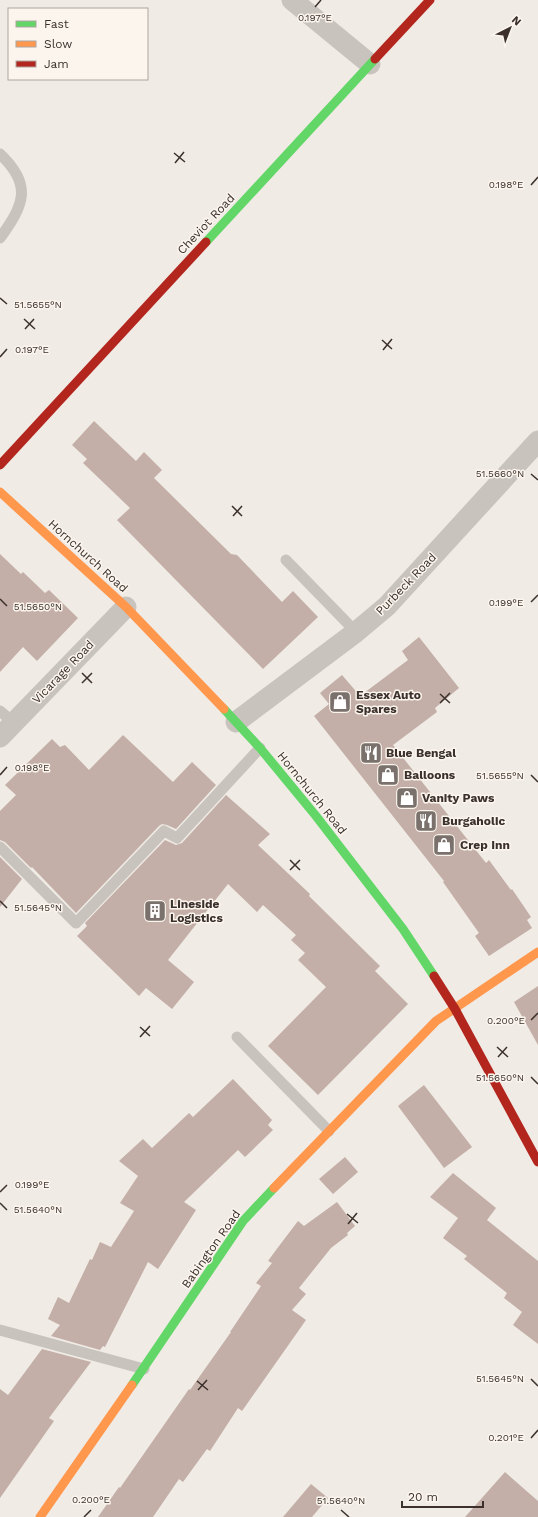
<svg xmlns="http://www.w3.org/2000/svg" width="538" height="1517" font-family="'Work Sans',sans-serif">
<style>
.building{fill:#c3afa7}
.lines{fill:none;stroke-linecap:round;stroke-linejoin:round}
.lane{stroke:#c9c3be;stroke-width:11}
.street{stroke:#c9c3be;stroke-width:21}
.fast{stroke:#63d668;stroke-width:9}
.slow{stroke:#ff974d;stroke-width:9}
.jam{stroke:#b3261e;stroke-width:9}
.ticks{fill:none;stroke:#3b302b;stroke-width:1.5}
.labels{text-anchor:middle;stroke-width:3;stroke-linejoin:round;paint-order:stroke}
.street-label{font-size:12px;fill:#3b302b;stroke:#fbf5ee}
.poi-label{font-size:12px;font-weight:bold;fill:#3b302b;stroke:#fbf5ee;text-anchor:start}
.ticks-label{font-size:10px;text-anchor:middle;fill:#3b302b;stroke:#fbf5ee;stroke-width:3;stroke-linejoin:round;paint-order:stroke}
</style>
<rect width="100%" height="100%" fill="#f0ebe5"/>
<path class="building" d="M 94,421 L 136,461 L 144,452 L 162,470 L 154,478 L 231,554 L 237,555 L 282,602 L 293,591 L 318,617 L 263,669 L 117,520 L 130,508 L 83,463 L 87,459 L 72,445 Z
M 0,554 L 21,574 L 23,572 L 45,593 L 49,590 L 78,618 L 37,661 L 23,647 L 0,672 Z
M 419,637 L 459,688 L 435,708 L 437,712 L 393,745 L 486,863 L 489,860 L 511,890 L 512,889 L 531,917 L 527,920 L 532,928 L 489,956 L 475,936 L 479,933 L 443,882 L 444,881 L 314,716 L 329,704 L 320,693 L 342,675 L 360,696 L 408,660 L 402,651 Z
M 123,735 L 173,782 L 192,762 L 216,785 L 176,829 L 167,825 L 162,824 L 159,826 L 76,913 L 32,867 L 31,868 L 5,842 L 0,840 L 0,811 L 16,795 L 5,785 L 52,739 L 60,747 L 65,745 L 89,770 Z
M 226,795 L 270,834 L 258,845 L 310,894 L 309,896 L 380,966 L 375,971 L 408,1004 L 318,1095 L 268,1046 L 326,987 L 298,960 L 305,953 L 291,940 L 296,935 L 263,905 L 257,912 L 228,884 L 168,960 L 194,982 L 172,1009 L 146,988 L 139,996 L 77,936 L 87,926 L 85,923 L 165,840 L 176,845 L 182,843 Z
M 0,857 L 22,879 L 0,907 Z
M 538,986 L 538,1045 L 514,1002 Z
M 233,1079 L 272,1120 L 268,1125 L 273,1130 L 245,1157 L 238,1150 L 184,1202 L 196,1210 L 158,1269 L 148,1262 L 105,1347 L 103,1346 L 100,1350 L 51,1336 L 60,1325 L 48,1319 L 58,1297 L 69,1303 L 90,1259 L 92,1260 L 100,1242 L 111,1247 L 134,1211 L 120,1203 L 138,1176 L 119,1161 L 143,1139 L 152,1148 L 189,1113 L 193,1117 Z
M 424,1085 L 472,1147 L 444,1168 L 398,1106 Z
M 345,1157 L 358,1172 L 333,1194 L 319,1179 Z
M 453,1173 L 496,1208 L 487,1220 L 538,1261 L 538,1344 L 513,1325 L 522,1312 L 504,1298 L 507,1293 L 464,1259 L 467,1256 L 443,1238 L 458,1218 L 430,1197 Z
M 337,1202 L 355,1226 L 347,1233 L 348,1235 L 331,1248 L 299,1288 L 306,1294 L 292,1310 L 306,1320 L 242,1411 L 238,1408 L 210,1451 L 207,1449 L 183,1482 L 179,1479 L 153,1517 L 98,1517 L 119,1487 L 120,1488 L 189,1389 L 190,1390 L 231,1332 L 230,1332 L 261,1286 L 256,1283 L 272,1263 L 268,1261 L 276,1250 L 298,1221 L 304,1226 Z
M 42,1349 L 91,1362 L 49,1418 L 54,1421 L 0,1498 L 0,1389 L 8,1395 Z
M 505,1472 L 538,1501 L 538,1517 L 465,1517 Z
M 311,1484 L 328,1498 L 312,1517 L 283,1517 Z"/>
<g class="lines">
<path class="lane" d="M 0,154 C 33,185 24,205 0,238
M 286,560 L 356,632
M 0,711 L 14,723
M 0,847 L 76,923 L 164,831 L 177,838 L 260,748
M 237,1037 L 329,1131
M 0,1330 L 144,1369"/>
<path class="street" d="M 292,0 L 370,64
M 236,722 L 356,632 L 387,606 L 538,441
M 0,737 L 126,607"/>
<path class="fast" d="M 206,242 L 375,59
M 224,709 L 260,748 L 316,816 L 403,929 L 434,976
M 132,1385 L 243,1221 L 274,1188"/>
<path class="slow" d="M 0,492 L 126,607 L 224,709
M 274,1188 L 436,1021 L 538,952
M 40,1517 L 132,1385"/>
<path class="jam" d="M 375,59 L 430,0
M 0,465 L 206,242
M 434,976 L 455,1009 L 538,1162"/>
</g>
<path class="ticks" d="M 315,7 L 321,0M 174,153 L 185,162M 175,163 L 184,152M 531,185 L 538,177M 0,298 L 7,304M 24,319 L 35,329M 25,329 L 34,319M 382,340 L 392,349M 383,350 L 392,339M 0,357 L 7,349M 531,474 L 538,480M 232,506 L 242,516M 233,516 L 242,506M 0,599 L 7,606M 531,602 L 538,595M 82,673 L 92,683M 82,683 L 92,673M 440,694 L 450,703M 440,703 L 450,693M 0,775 L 7,767M 531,775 L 538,782M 290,860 L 300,870M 290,870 L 300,860M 0,901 L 7,908M 531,1020 L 538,1013M 140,1027 L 150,1036M 140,1037 L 150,1026M 497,1047 L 508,1057M 498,1057 L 507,1047M 531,1077 L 538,1084M 0,1192 L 7,1185M 0,1203 L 7,1210M 347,1214 L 358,1223M 348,1224 L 357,1213M 531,1379 L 538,1386M 197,1381 L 208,1390M 198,1390 L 207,1380M 531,1438 L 538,1430M 341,1510 L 349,1517M 84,1517 L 91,1510"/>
<defs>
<g id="shop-square" transform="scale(1.15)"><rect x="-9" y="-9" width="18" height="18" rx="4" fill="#7a716c" stroke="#fbf5ee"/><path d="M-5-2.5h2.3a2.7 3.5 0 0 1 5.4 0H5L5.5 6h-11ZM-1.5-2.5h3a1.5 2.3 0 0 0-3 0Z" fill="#fff"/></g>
<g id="restaurant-square" transform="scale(1.15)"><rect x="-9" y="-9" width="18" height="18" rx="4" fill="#7a716c" stroke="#fbf5ee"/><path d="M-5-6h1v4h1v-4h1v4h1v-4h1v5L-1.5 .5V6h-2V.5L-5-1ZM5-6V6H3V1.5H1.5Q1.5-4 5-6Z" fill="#fff"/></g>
<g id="building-square" transform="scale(1.15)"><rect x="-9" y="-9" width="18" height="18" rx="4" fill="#7a716c" stroke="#fbf5ee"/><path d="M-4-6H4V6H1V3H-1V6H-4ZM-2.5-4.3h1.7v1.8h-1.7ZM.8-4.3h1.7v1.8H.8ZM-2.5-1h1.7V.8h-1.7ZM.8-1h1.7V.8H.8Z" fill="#fff"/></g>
</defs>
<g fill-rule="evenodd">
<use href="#shop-square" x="340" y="702"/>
<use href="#restaurant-square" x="371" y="753"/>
<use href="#shop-square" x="388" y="775"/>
<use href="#shop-square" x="407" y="798"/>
<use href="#restaurant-square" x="426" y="821"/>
<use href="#shop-square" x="444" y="845"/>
<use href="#building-square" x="155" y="911"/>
</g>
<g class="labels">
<g class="street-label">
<text transform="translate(206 224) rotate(-47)" y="4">Cheviot Road</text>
<text transform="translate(88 556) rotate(42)" y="4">Hornchurch Road</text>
<text transform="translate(406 584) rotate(-46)" y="4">Purbeck Road</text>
<text transform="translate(63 672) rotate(-46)" y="4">Vicarage Road</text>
<text transform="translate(312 793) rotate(51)" y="4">Hornchurch Road</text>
<text transform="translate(211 1249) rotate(-55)" y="4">Babington Road</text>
</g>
<g class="poi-label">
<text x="356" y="699">Essex Auto<tspan x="356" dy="14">Spares</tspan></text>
<text x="386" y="757">Blue Bengal</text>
<text x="404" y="779">Balloons</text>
<text x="422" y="802">Vanity Paws</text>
<text x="442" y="825">Burgaholic</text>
<text x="460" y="849">Crep Inn</text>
<text x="170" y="908">Lineside<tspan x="170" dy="14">Logistics</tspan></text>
</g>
</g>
<g class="ticks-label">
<text x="315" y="21">0.197°E</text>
<text x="506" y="188">0.198°E</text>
<text x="38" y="308">51.5655°N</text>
<text x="32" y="353">0.197°E</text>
<text x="500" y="477">51.5660°N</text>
<text x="506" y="606">0.199°E</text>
<text x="38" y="610">51.5650°N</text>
<text x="32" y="771">0.198°E</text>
<text x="500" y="779">51.5655°N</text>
<text x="38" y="911">51.5645°N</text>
<text x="506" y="1024">0.200°E</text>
<text x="500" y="1081">51.5650°N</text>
<text x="32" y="1188">0.199°E</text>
<text x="38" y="1213">51.5640°N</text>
<text x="500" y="1382">51.5645°N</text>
<text x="506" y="1441">0.201°E</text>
<text x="91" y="1503">0.200°E</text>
<text x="341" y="1504">51.5640°N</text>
</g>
<rect x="8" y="8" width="140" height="72" fill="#fbf5ee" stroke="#aea6a0"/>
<rect x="16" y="21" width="20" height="6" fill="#63d668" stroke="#aea6a0"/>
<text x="44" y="28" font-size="12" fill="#3b302b">Fast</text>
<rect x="16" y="41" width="20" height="6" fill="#ff974d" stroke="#aea6a0"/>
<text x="44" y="48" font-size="12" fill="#3b302b">Slow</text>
<rect x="16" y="61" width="20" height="6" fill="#b3261e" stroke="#aea6a0"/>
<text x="44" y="68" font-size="12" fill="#3b302b">Jam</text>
<g transform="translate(510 28) rotate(42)" stroke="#fbf5ee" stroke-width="3" paint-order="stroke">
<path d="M0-3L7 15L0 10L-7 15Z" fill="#3b302b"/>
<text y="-6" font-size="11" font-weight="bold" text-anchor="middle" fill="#3b302b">N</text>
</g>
<path d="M402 1501v6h81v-6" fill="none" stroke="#3b302b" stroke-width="2"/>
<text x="408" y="1501" font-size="12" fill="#3b302b" stroke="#fbf5ee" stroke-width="3" paint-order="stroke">20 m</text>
</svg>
